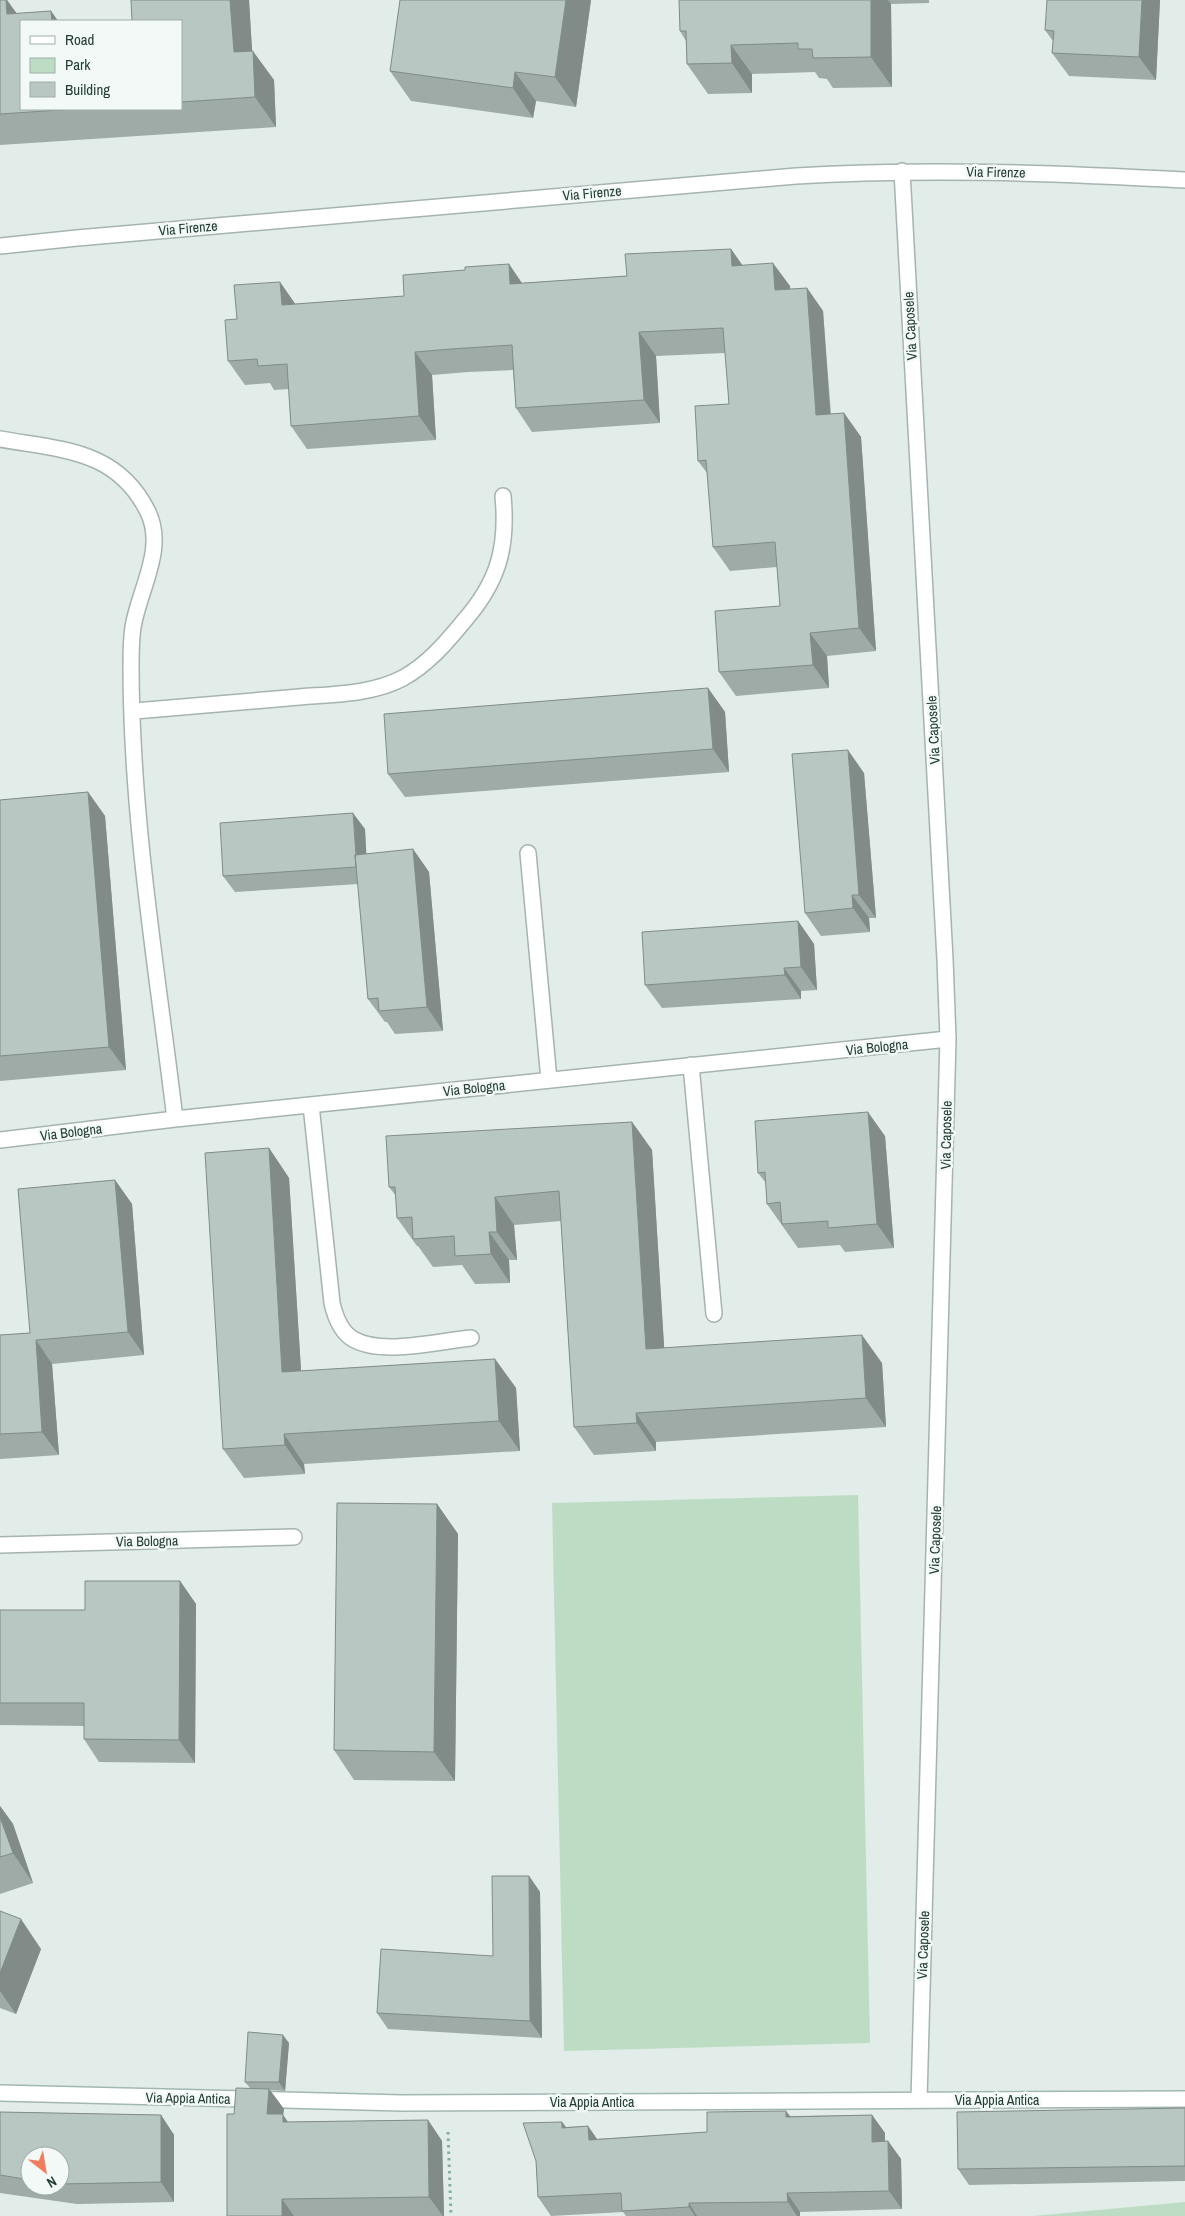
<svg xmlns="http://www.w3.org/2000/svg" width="1185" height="2216" font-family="'Archivo Narrow',sans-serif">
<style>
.green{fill:#bcddc4}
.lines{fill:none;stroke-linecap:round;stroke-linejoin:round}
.street-casing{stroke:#a5b4af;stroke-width:18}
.secondary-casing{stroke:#a1b8af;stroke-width:18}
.path{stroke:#83afa0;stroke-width:3;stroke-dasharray:2.5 4;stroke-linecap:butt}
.street{stroke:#fff;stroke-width:15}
.secondary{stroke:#fff;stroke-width:15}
.wall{fill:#9eaba6;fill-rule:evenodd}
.shaded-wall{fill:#818b87}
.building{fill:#b8c7c1;stroke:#818b87}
.labels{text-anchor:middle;stroke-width:5;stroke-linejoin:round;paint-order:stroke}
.street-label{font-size:14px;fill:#223d35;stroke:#f3f9f6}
</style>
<rect width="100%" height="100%" fill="#e2ece8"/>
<path class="green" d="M 858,1495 L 870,2043 L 564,2051 L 552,1503 Z
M 1185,2202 L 1185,2216 L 1033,2216 Z"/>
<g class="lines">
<g class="street-casing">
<path id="street" d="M 902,171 L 945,959 L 948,1039 L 919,2100
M 0,246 L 77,238 L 796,176 C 927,168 1055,173 1185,180
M 0,439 C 61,450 117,449 148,512 C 166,549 139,590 133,627 C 131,640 131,653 131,666 C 131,818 157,969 175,1119
M 133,711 C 185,707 237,702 288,698 C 326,694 369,696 403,678 C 428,664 446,643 464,621 C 498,582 508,548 503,496
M 528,853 L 549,1080
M 691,1065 L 714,1314
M 311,1105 L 332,1303 C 335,1316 341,1332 353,1339 C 382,1356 438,1341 471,1338
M 0,1140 L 175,1119 L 948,1039
M 0,1545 L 294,1537"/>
</g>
<g class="secondary-casing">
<path id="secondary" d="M 0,2093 L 402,2103 L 1185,2099"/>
</g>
<path class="path" d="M 448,2132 L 451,2216"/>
<use href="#street" class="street"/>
<use href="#secondary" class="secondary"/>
</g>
<path class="wall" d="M 0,0 L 7,0 L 17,14 L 51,11 L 58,21 L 21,21 L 21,109 L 181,109 L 181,21 L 249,0 L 252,51 L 274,80 L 276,127 L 0,145 Z
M 591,0 L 576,107 L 536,101 L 533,118 L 411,101 L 390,71 Z
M 679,0 L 929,0 L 929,3 L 891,4 L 892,87 L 833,88 L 827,79 L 819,78 L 815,72 L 752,74 L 752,93 L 708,94 L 687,64 L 686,41 L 680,31 Z
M 1160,0 L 1156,80 L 1069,76 L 1052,53 L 1053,41 L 1045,30 Z
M 731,249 L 742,265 L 790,286 L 790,289 L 807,288 L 823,311 L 831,414 L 844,413 L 861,437 L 876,651 L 827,656 L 829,688 L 736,696 L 719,672 L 780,606 L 777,567 L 730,571 L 713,547 L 707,473 L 698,461 L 729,404 L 725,353 L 656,356 L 660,423 L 532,432 L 516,408 L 513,370 L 468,372 L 432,375 L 436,440 L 307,449 L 291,426 L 289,389 L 274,390 L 270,383 L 245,385 L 228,361 L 280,282 L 295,304 L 404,296 L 465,270 L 509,264 L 522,283 L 627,276 Z
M 708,688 L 725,712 L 729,772 L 405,797 L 388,774 Z
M 864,773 L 876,918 L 869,918 L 870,932 L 821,936 L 805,913 Z
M 88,792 L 105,816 L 126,1070 L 0,1081 L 0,800 Z
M 365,829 L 366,854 L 413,849 L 429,872 L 443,1031 L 395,1034 L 387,1022 L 385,1022 L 368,999 L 358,884 L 235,892 L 223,876 Z
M 798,921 L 814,944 L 817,990 L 801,991 L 801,999 L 662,1008 L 645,985 Z
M 632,1122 L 652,1150 L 664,1348 L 882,1363 L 886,1427 L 656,1442 L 656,1451 L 594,1455 L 574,1427 L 561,1221 L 514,1225 L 517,1260 L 509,1260 L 510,1283 L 475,1284 L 462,1265 L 433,1267 L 418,1246 L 417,1246 L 397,1218 L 396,1196 L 389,1187 Z
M 885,1136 L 894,1248 L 845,1252 L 840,1245 L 798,1248 L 767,1204 L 766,1183 L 758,1173 Z
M 269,1148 L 289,1178 L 301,1371 L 495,1359 L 516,1388 L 520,1451 L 304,1464 L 305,1474 L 244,1478 L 223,1449 Z
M 115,1180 L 132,1204 L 144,1355 L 52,1364 L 59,1455 L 0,1459 L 0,1335 L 30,1333 Z
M 437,1504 L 458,1534 L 455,1781 L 354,1780 L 334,1750 Z
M 180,1581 L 196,1604 L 195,1763 L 99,1762 L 84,1739 L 84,1726 L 0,1725 L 0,1610 L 85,1610 Z
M 0,1806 L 13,1824 L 33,1883 L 0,1894 Z
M 529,1876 L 540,1892 L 542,2038 L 388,2029 L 377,2013 L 493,1956 Z
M 0,1911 L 41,1949 L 16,2014 L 0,2008 Z
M 289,2043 L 285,2091 L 270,2090 L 284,2109 L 283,2115 L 288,2122 L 428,2120 L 442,2141 L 444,2216 L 227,2216 L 234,2114 L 250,2088 L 245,2082 Z
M 1185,2108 L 1185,2181 L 969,2185 L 958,2169 Z
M 786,2111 L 790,2116 L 872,2115 L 885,2133 L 885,2141 L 888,2141 L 901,2159 L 902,2209 L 800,2212 L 800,2216 L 626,2216 L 623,2212 L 551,2216 L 538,2197 L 536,2161 L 562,2122 L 566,2127 L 588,2126 L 597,2139 L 707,2132 Z
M 0,2112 L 161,2115 L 174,2135 L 174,2202 L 77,2204 L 0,2193 ZM 30,2156 L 60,2156 L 60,2186 L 30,2186 Z"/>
<path class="shaded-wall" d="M 6,0 L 7,0 L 22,21 L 7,14 Z
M 230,0 L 249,0 L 254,82 L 234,52 Z
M 566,0 L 591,0 L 576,107 L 555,77 Z
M 871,0 L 888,0 L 891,4 L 892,87 L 871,57 Z
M 1142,0 L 1160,0 L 1156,80 L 1139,57 Z
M 51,11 L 58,21 L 52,21 Z
M 731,45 L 752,74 L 752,93 L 732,63 Z
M 253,51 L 274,80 L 276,127 L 255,97 Z
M 515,72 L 536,101 L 533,118 L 513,88 Z
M 731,249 L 748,273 L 732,266 Z
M 773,263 L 790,286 L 792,314 L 775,290 Z
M 509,264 L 525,288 L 510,284 Z
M 280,282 L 296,305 L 282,305 Z
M 807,288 L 823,311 L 832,439 L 816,415 Z
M 639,332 L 656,356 L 660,423 L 644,400 Z
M 415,352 L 432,375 L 436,440 L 419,416 Z
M 844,413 L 861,437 L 876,651 L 859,628 Z
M 810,633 L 827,656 L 829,688 L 813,665 Z
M 708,688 L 725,712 L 729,772 L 713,749 Z
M 848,750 L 864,773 L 876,918 L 859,895 Z
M 88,792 L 105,816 L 126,1070 L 109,1047 Z
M 353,813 L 365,829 L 368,883 L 357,866 Z
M 413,849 L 429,872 L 443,1031 L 427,1007 Z
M 852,895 L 869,918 L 870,932 L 853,908 Z
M 798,921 L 814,944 L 817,990 L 801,967 Z
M 784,968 L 801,991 L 801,999 L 785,975 Z
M 868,1112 L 885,1136 L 894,1248 L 877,1224 Z
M 632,1122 L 652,1150 L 666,1377 L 646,1349 Z
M 269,1148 L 289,1178 L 303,1402 L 282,1372 Z
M 115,1180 L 132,1204 L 144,1355 L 128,1332 Z
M 495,1197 L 514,1225 L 517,1260 L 497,1232 Z
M 489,1232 L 509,1260 L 510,1283 L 491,1254 Z
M 862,1335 L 882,1363 L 886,1427 L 866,1398 Z
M 36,1340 L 52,1364 L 59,1455 L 42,1432 Z
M 495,1359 L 516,1388 L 520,1451 L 499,1421 Z
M 636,1413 L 656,1442 L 656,1451 L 637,1423 Z
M 284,1434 L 304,1464 L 305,1474 L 285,1445 Z
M 437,1504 L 458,1534 L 455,1781 L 434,1752 Z
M 180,1581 L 196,1604 L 195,1763 L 179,1740 Z
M 0,1806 L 13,1824 L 33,1883 L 13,1853 L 0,1817 Z
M 529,1876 L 540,1892 L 542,2038 L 530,2021 Z
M 21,1919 L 41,1949 L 16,2014 L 0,1991 L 0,1973 Z
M 283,2035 L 289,2043 L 285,2091 L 279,2082 Z
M 269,2089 L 284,2109 L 283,2115 L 297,2135 L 267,2114 Z
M 786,2111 L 799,2129 L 786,2117 Z
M 161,2115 L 174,2135 L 174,2202 L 161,2182 Z
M 872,2115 L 885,2133 L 885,2160 L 872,2142 Z
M 428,2120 L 442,2141 L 444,2216 L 443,2216 L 429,2197 Z
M 562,2122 L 575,2140 L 562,2128 Z
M 588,2126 L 601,2145 L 589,2140 Z
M 888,2141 L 901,2159 L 902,2209 L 889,2191 Z
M 787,2193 L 800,2212 L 800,2216 L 797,2216 L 788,2202 Z
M 282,2199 L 294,2216 L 282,2216 Z
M 689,2203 L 697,2216 L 695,2216 L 689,2207 Z"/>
<path class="building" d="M 0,0 L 6,0 L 7,14 L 51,11 L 52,21 L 21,21 L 21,109 L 75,109 L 0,114 Z
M 131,0 L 230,0 L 234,52 L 253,51 L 255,97 L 181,102 L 181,21 L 132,21 Z
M 400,0 L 566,0 L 555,77 L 515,72 L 513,88 L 390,71 Z
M 679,0 L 871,0 L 871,57 L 813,58 L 812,49 L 798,49 L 798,43 L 731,45 L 732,63 L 687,64 L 686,31 L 680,31 Z
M 1047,0 L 1142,0 L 1139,57 L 1052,53 L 1054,31 L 1045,30 Z
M 731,249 L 732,266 L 773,263 L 775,290 L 807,288 L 816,415 L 844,413 L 859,628 L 810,633 L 813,665 L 719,672 L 715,611 L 780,606 L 775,542 L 713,547 L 706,460 L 698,461 L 695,406 L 729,404 L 723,328 L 639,332 L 644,400 L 516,408 L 512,345 L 451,349 L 415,352 L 419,416 L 291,426 L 287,364 L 258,366 L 257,359 L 228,361 L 225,320 L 237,319 L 234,285 L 280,282 L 282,305 L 404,296 L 403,275 L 465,270 L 465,267 L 509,264 L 510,284 L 627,276 L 625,254 Z
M 708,688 L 713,749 L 388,774 L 384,714 Z
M 848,750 L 859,895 L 852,895 L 853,908 L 805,913 L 792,754 Z
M 88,792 L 109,1047 L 0,1056 L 0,800 Z
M 353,813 L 356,855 L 355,855 L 356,867 L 223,876 L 220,823 Z
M 413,849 L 427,1007 L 379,1011 L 378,998 L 368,999 L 355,855 Z
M 798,921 L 801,967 L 784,968 L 785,975 L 645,985 L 642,932 Z
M 868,1112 L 877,1224 L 828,1228 L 828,1221 L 782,1224 L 780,1202 L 767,1204 L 765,1172 L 758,1173 L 755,1121 Z
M 632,1122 L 646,1349 L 862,1335 L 866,1398 L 636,1413 L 637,1423 L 574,1427 L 559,1191 L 495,1197 L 497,1232 L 489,1232 L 491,1254 L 455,1256 L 454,1236 L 413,1239 L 412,1217 L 397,1218 L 395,1187 L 389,1187 L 386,1136 Z
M 269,1148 L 282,1372 L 495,1359 L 499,1421 L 284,1434 L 285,1445 L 223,1449 L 205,1153 Z
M 115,1180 L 128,1332 L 36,1340 L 42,1432 L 0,1434 L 0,1335 L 30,1333 L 18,1189 Z
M 337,1503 L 437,1504 L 434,1752 L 334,1750 Z
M 85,1581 L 180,1581 L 179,1740 L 84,1739 L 84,1703 L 0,1703 L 0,1610 L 85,1610 Z
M 0,1817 L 13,1853 L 0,1857 Z
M 492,1876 L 529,1876 L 530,2021 L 377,2013 L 381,1949 L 493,1956 Z
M 0,1911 L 21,1919 L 0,1973 Z
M 248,2032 L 283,2035 L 279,2082 L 245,2082 Z
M 236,2088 L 269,2089 L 267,2114 L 283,2114 L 283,2122 L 428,2120 L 429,2197 L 282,2199 L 282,2216 L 227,2216 L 227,2114 L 234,2114 Z
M 1185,2108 L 1185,2166 L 958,2169 L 957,2112 Z
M 786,2111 L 786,2117 L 872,2115 L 872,2142 L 888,2141 L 889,2191 L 787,2193 L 788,2202 L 689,2203 L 689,2207 L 622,2211 L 621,2193 L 538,2197 L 536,2161 L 523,2123 L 562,2122 L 562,2128 L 588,2126 L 589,2140 L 707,2132 L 707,2112 Z
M 0,2112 L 161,2115 L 161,2182 L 60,2184 L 60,2156 L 30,2156 L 30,2180 L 0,2175 Z"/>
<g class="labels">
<g class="street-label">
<text transform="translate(996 172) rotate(1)" y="5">Via Firenze</text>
<text transform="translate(592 193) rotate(-5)" y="5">Via Firenze</text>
<text transform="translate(188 228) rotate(-5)" y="5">Via Firenze</text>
<text transform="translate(910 326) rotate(-93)" y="5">Via Caposele</text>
<text transform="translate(933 730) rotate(-93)" y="5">Via Caposele</text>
<text transform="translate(877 1047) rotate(-6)" y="5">Via Bologna</text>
<text transform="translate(474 1088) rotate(-6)" y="5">Via Bologna</text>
<text transform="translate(71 1132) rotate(-7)" y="5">Via Bologna</text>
<text transform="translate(946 1135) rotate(-89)" y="5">Via Caposele</text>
<text transform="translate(935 1540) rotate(-88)" y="5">Via Caposele</text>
<text transform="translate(147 1541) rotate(-1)" y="5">Via Bologna</text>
<text transform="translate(923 1945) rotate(-88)" y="5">Via Caposele</text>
<text transform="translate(188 2098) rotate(1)" y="5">Via Appia Antica</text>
<text x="997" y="2105">Via Appia Antica</text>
<text x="592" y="2107">Via Appia Antica</text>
</g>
</g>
<rect x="20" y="20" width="162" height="90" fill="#f3f9f6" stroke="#9faea9"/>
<rect x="30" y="36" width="25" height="8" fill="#ffffff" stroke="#9faea9"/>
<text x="65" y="45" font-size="15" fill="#223d35">Road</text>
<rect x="30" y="58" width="25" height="15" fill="#bcddc4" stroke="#9faea9"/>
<text x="65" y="70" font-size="15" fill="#223d35">Park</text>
<rect x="30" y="82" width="25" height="15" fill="#b8c7c1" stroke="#9faea9"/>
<text x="65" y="95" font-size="15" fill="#223d35">Building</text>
<g transform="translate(45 2171) rotate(149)"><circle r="24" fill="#f3f9f6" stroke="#9faea9"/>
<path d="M0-4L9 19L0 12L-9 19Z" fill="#f07d5d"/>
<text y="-8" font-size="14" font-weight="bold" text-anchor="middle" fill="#223d35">N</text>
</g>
</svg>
